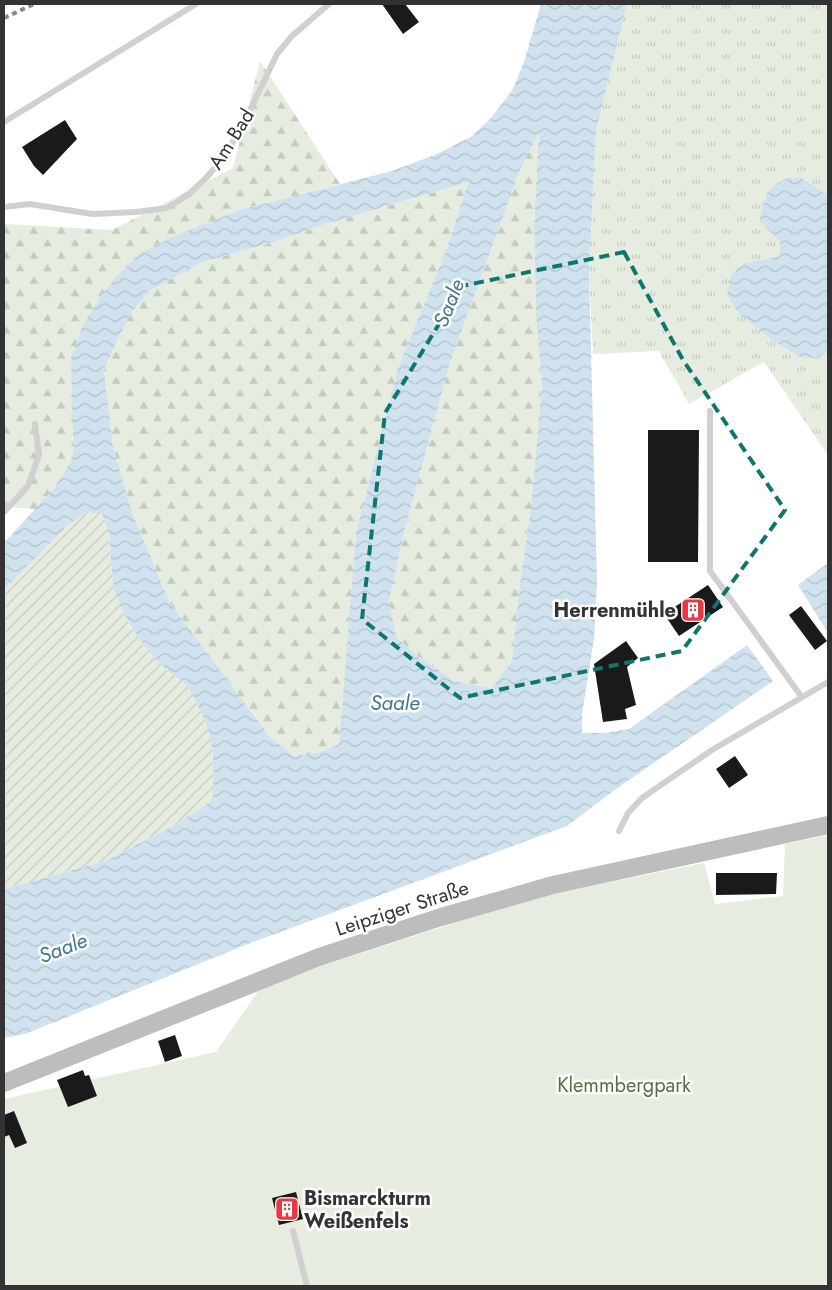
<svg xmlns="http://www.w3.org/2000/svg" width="832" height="1290" font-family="Jost,sans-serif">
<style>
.grass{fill:url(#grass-tufts)}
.forest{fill:url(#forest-firs)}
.park{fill:#e6ecdf}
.garden{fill:url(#garden-furrows)}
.water{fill:url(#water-waves);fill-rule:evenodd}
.building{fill:#1a1a1a}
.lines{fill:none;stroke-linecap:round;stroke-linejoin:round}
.lane{stroke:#d0d0d0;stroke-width:6}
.secondary{stroke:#bdbdbd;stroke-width:18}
.rail{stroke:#888;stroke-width:4;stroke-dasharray:5 4;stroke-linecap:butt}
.marked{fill:none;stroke:#0f766e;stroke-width:4;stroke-dasharray:10 6;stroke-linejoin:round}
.labels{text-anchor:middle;stroke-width:5;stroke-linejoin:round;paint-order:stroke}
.street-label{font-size:20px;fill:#333;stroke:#fff}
.poi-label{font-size:20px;font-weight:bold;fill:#333;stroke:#fff;text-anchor:end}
.park-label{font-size:20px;fill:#56703f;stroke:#fff}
.water-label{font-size:21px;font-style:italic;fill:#3f7597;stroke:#fff}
</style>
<defs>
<pattern id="grass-tufts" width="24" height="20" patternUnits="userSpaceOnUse" patternTransform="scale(1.25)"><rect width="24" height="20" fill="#e6ecdf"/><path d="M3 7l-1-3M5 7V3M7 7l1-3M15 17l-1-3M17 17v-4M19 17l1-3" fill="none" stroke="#c6cbc0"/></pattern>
<pattern id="forest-firs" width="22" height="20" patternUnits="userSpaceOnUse" patternTransform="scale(1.25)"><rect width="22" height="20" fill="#e6ecdf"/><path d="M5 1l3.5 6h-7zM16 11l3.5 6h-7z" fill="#c6cbc0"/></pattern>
<pattern id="garden-furrows" width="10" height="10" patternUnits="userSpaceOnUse" patternTransform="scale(1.25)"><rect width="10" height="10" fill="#e6ecdf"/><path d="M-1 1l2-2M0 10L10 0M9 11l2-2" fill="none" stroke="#c6cbc0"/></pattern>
<pattern id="water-waves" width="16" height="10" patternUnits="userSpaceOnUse" patternTransform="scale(1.25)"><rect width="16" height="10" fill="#cfe2ee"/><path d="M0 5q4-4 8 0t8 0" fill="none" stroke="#b2c2cd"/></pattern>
</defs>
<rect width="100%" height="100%" fill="#fff"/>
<path class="grass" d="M 627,4 L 828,4 L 828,455 L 764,362 L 689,404 L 659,351 L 593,354 L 589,272 L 596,131 Z"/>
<path class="forest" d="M 260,61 L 340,184 L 239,210 L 156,245 L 71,358 L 72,422 L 74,448 L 70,463 L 54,488 L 36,509 L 4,507 L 4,224 L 112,230 L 233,168 Z
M 539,131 L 534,225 L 536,316 L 542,385 L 531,507 L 519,591 L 512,661 L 492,688 L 454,681 L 413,652 L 396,637 L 389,600 L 405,529 L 450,363 L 520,170 Z
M 468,182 L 447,248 L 398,368 L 356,533 L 339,744 L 321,752 L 294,756 L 270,737 L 170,603 L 132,512 L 113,447 L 104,369 L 129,316 L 149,291 L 203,262 L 274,242 L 326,224 Z"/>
<path class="park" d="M 828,835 L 828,1284 L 819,1286 L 4,1286 L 4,1099 L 216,1052 L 259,990 L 324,965 L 464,920 L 562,892 L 704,863 L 715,904 L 783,896 L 785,844 Z"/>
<path class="garden" d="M 86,513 L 101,513 C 116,537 107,568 116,595 C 126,623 145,650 167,670 C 173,676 182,680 188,687 C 192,691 194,698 197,704 C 216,739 213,762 213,800 L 171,827 L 105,861 L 4,889 L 4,590 L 69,524 Z"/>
<path class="water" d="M 541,4 L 627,4 L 596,131 L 589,272 L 597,581 L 594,639 L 582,714 L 582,733 L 604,733 L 629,729 L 747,645 L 773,681 L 616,789 L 567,826 L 253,942 L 25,1034 L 4,1038 L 4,889 L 105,861 L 171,827 L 213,800 C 213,761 216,739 197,704 C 194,698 191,691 188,687 C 182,680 173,676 167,670 C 145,650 126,623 116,595 C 107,568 116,537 101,513 L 86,513 L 69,524 L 4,590 L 4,543 L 54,488 L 70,463 L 74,448 L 72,422 L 71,358 L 83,325 L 102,294 L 118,275 L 137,256 L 170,238 L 239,210 L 392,171 L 437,154 L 472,136 L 491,118 L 513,89 L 524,62 ZM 539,132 L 534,225 L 536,316 L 542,385 L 531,507 L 519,591 L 512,661 L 492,688 L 454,681 L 413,652 L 396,637 L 389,600 L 405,529 L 450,363 L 520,170 ZM 468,182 L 447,248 L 398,368 L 356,533 L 339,744 L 321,752 L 294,756 L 270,737 L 170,603 L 132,512 L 113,447 L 104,369 L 129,316 L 149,291 L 203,262 L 274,242 L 326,224 Z
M 799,177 L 828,195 L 828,351 L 818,357 L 802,358 L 775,342 L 739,314 L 727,295 L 731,275 L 744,264 L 780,256 L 780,241 L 760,222 C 761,206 766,188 783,180 C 787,178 794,178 799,177 Z
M 828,563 L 828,633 L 798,585 Z"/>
<path class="building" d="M 382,4 L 405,4 L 419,22 L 403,34 Z
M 65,120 L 77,139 L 43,175 L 34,166 L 22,147 Z
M 648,430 L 699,430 L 698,562 L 648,562 Z
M 708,585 L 723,607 L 679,636 L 664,614 Z
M 801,606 L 827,641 L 815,650 L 789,615 Z
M 626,641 L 638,658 L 627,667 L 636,705 L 625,709 L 627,719 L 603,722 L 594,664 Z
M 735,756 L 748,775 L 729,788 L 716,769 Z
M 716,873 L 777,873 L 776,894 L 716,895 Z
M 175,1035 L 182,1056 L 165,1062 L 158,1041 Z
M 83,1070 L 85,1076 L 89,1075 L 97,1096 L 68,1107 L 57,1080 Z
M 14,1111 L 27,1143 L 15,1148 L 9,1135 L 4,1137 L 4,1115 Z
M 296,1192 L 303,1219 L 279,1225 L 272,1198 Z"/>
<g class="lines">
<path class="lane" d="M 4,122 L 196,4
M 4,207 L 30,204 L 92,214 L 136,212 L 167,208 L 188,195 L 206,178 L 226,155 L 251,108 L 277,54 L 292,36 L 329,4
M 710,411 L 710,571 L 801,696
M 4,512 L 28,486 L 39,455 L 35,424
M 619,831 L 628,813 L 642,798 L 712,750 L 828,682
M 293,1231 L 307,1286"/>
<path class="secondary" d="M 4,1083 L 319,957 L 441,917 L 553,885 L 828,825"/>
<path class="rail" d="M 4,18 L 34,4"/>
</g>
<path class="marked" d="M 624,252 L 683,360 L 785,510 L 682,651 L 460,698 L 362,619 L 385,413 L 462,286 Z"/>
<defs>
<g id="building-square" transform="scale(1.25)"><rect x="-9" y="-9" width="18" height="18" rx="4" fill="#e63946" stroke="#fff"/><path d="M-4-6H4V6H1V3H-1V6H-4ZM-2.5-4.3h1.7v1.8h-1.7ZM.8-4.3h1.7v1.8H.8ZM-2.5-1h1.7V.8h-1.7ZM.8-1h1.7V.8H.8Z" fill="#fff"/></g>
</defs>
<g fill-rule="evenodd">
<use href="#building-square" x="693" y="610"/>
<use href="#building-square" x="287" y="1209"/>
</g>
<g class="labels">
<g class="street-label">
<text transform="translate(231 139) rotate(-58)" y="7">Am Bad</text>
<text transform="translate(402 908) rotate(-18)" y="7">Leipziger Straße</text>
</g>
<g class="poi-label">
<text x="676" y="617">Herrenmühle</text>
<text x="304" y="1205" text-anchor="start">Bismarckturm<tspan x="304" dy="23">Weißenfels</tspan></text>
</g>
<g class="park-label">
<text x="624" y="1092">Klemmbergpark</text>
</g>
<g class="water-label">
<text transform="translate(449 303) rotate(-68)" y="7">Saale</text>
<text x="395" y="710">Saale</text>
<text transform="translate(63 948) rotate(-21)" y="7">Saale</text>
</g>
</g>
<rect width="832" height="1290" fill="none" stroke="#333333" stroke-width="10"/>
</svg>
